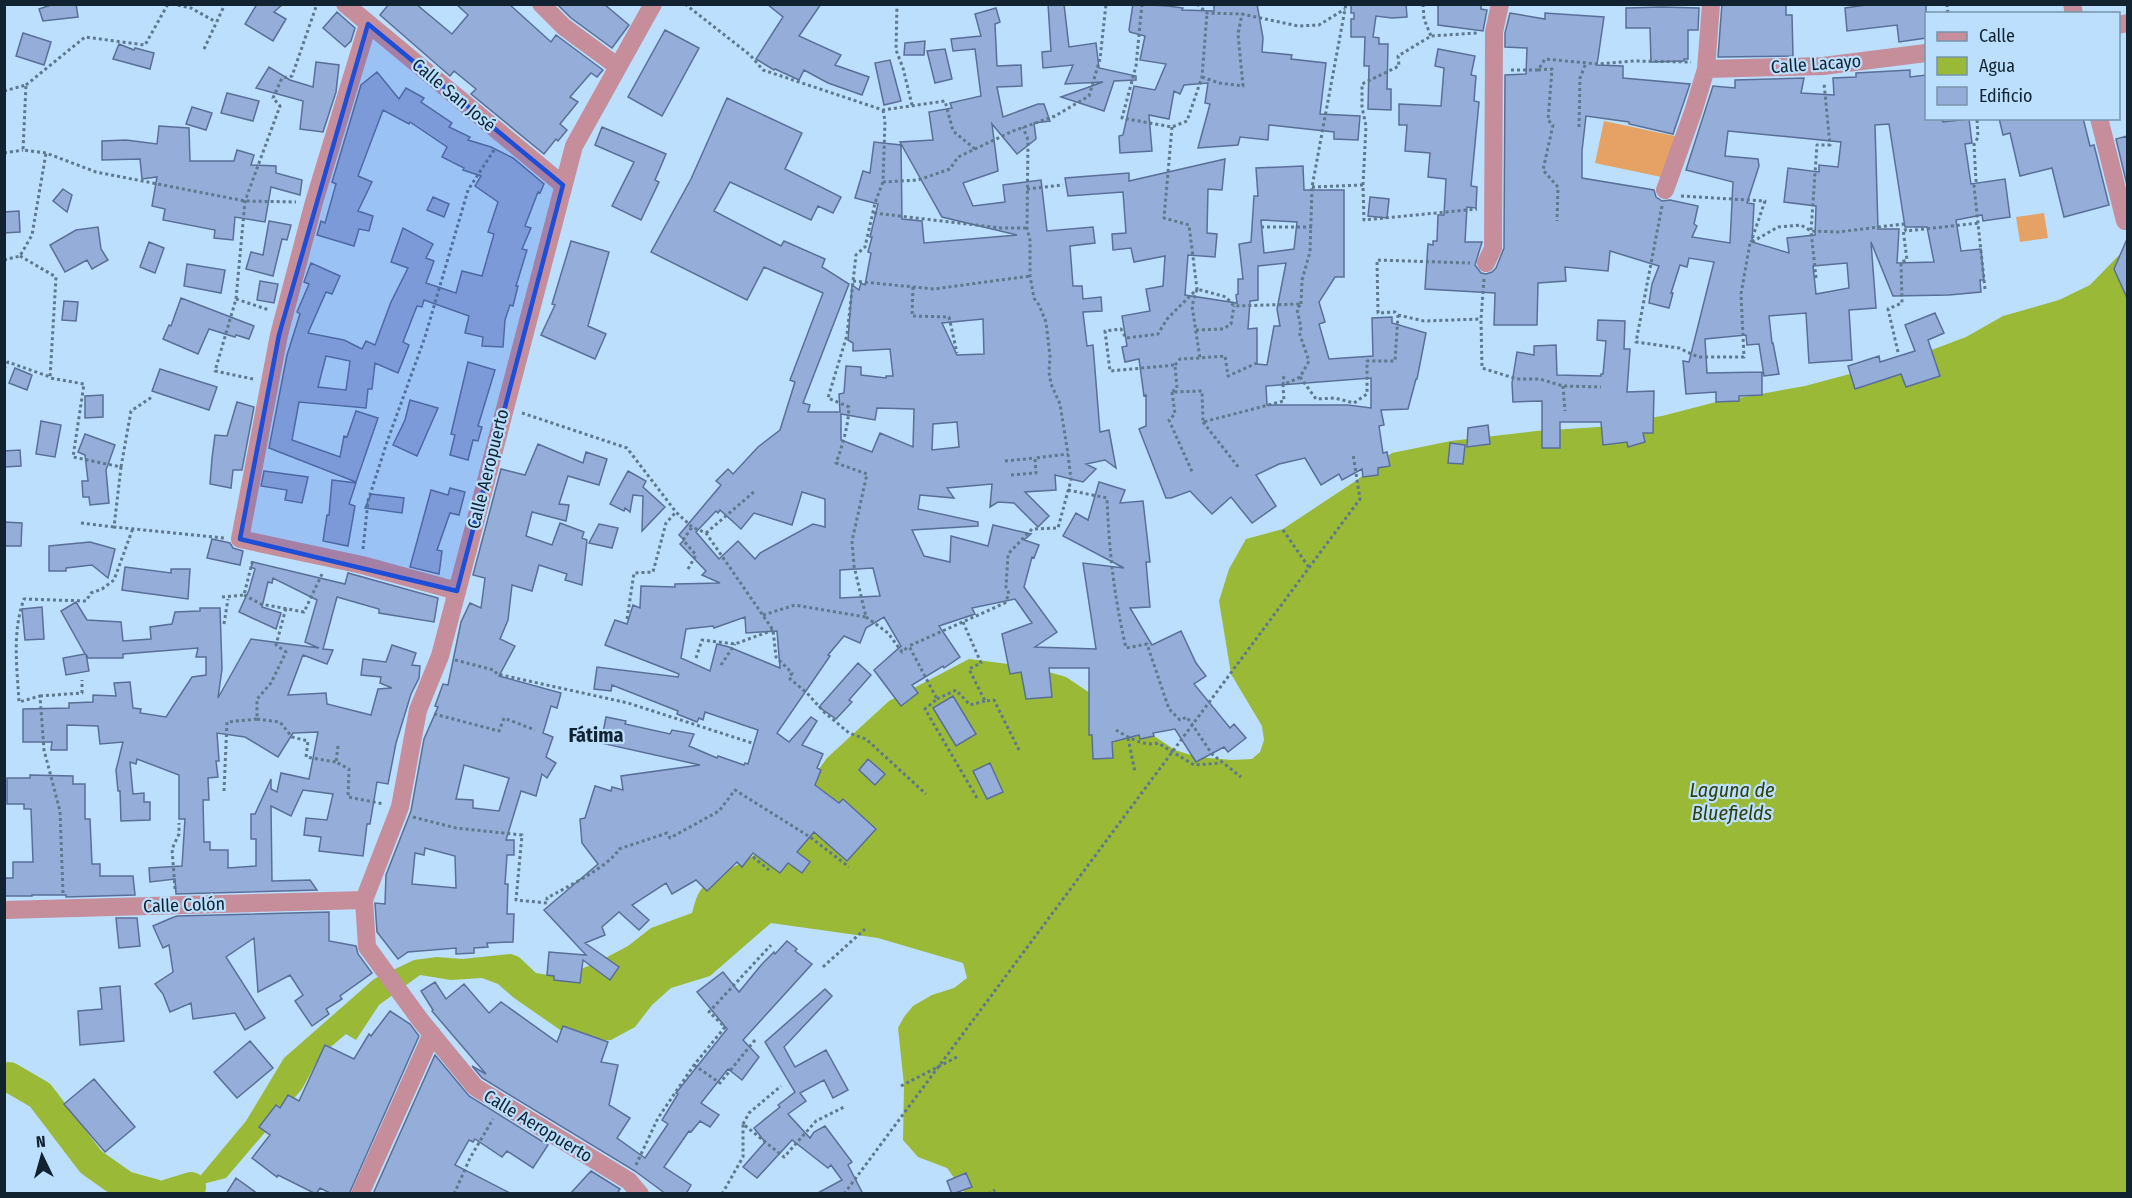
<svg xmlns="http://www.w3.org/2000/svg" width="2132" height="1198" font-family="'Fira Sans Condensed',sans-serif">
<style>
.green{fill:#e5a264}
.water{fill:#99b937}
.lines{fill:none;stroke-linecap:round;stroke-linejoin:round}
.river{stroke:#99b937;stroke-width:30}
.building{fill:#95add9;stroke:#596f98;stroke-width:1.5;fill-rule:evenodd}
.path{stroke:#5e788d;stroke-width:3;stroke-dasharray:3 3;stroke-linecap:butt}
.minor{stroke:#c68d9b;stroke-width:18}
.tertiary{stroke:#c68d9b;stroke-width:18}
.marked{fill:#1d4ed8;fill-opacity:0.2;stroke:#1d4ed8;stroke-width:4.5;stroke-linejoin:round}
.labels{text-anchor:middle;stroke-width:4.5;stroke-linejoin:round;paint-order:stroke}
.street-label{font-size:18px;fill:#112330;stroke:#bbdffd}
.neighbourhood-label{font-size:20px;font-weight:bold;fill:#112330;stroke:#bbdffd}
.water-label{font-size:20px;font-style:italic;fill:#313e09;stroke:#bbdffd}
</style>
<rect width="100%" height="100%" fill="#bbdffd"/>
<path class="green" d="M 1604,121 L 1675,136 L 1666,178 L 1595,163 Z
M 2044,213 L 2048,238 L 2020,242 L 2016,217 Z"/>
<path class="water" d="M 2127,247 L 2127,1193 L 965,1193 L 947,1168 L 918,1157 L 903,1140 L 904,1085 L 898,1028 L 904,1017 L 913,1006 L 932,995 L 954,988 L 967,978 L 963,963 L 878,938 L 771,923 L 710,976 L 671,988 L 652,1005 L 635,1027 L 611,1040 L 587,1042 L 569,1036 L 514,998 L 498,984 L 482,978 L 451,980 L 420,975 L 379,1005 L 356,1040 L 346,1034 L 320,1056 L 302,1089 L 226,1178 L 191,1187 L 246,1121 L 284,1058 L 374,979 L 414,960 L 437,957 L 462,959 L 511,954 L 519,957 L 536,973 L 560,977 L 596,963 L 628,946 L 651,928 L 692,913 C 694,906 696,897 700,891 C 714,870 742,867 759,851 L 827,758 L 865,723 L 889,701 L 969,659 L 1031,667 L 1066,677 L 1175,750 L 1197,757 L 1232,760 L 1252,759 L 1260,752 L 1264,740 L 1262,726 L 1231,674 L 1219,601 L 1229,569 L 1246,539 L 1283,529 L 1357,480 L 1392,453 L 1451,441 L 1536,431 L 1614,426 L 1624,422 L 1662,416 L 1716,402 L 1805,386 L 1913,357 L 1966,337 L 2003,316 L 2059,300 L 2090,285 Z"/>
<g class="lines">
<path class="river" d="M 4,1078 L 9,1077 L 40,1095 L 91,1162 L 125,1186 L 154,1194
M 168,1194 L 191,1187"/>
</g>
<path class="building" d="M 54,4 L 76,4 L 78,17 L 43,21 L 39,9 Z
M 257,4 L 283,4 L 274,12 L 286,19 L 273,41 L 245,24 Z
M 389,4 L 416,4 L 452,34 L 468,15 L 456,4 L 509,4 L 551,42 L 556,35 L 603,70 L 597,77 L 591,73 L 570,97 L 578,102 L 560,124 L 567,130 L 558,141 L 556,139 L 544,154 L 471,94 L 476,89 L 454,71 L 450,76 L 380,15 Z
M 557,4 L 604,4 L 629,25 L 612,48 L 571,18 Z
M 767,4 L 821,4 L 799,36 L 841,55 L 835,65 L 869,77 L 862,95 L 828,83 L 804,70 L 799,80 L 775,69 L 774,70 L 756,59 L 783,17 Z
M 1048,4 L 1064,4 L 1069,47 L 1096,43 L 1099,68 L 1136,76 L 1136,80 L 1114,81 L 1104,111 L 1061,97 L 1103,82 L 1065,84 L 1073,65 L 1043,68 L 1042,52 L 1051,51 Z
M 1133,4 L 1168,6 L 1183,8 L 1182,10 L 1214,11 L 1214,4 L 1257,4 L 1263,38 L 1262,52 L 1292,55 L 1291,59 L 1326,63 L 1320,114 L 1360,116 L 1358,140 L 1334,139 L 1334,132 L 1269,125 L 1268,140 L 1240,137 L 1238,145 L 1198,148 L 1210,104 L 1205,103 L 1208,83 L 1184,85 L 1180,94 L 1174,91 L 1169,119 L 1149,115 L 1152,151 L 1120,153 L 1119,136 L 1123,135 L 1134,86 L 1155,90 L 1166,64 L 1140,60 L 1145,36 L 1130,32 L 1129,30 Z
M 1351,4 L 1406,4 L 1407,17 L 1392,18 L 1376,16 L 1373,37 L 1379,38 L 1379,44 L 1388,44 L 1387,89 L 1391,89 L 1391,110 L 1368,109 L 1369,66 L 1364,66 L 1365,37 L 1351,37 L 1351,19 L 1354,19 L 1354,13 L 1351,13 Z
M 1438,4 L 1481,4 L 1481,9 L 1487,10 L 1483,31 L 1438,25 Z
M 1722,4 L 1786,4 L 1786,15 L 1792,15 L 1793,56 L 1718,57 Z
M 1873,4 L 1926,4 L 1926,38 L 1899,42 L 1897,25 L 1847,31 L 1845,8 Z
M 1661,7 L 1699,8 L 1698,30 L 1688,30 L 1688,59 L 1684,59 L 1684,61 L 1651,62 L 1650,28 L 1626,28 L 1626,8 Z
M 996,8 L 1000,22 L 995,24 L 997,66 L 1021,65 L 1022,86 L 997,87 L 1003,117 L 1038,104 L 1044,104 L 1050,121 L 1034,123 L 1036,139 L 1017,154 L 992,124 L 998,171 L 963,183 L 973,206 L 1005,202 L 1003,185 L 1041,180 L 1047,231 L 1093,227 L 1095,243 L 1070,246 L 1073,286 L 1082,286 L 1083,299 L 1101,297 L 1102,311 L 1083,312 L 1087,346 L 1093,345 L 1100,432 L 1109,430 L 1116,468 L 1105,460 L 1086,464 L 1096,469 L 1083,482 L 1055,475 L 1056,490 L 1025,492 L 1049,516 L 1038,527 L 1014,503 L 998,502 L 990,507 L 992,484 L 947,488 L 954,498 L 920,495 L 918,509 L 978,522 L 978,526 L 912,530 L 924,556 L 950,562 L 951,536 L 988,546 L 993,525 L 1031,534 L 1024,540 L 1039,545 L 1034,558 L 1032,557 L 1024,587 L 1057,632 L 1035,647 L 1096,649 L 1083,563 L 1124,568 L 1063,536 L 1076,513 L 1088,520 L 1099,482 L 1125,490 L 1120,503 L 1143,501 L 1150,562 L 1146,562 L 1150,607 L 1130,608 L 1152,645 L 1181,631 L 1196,663 L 1206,676 L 1194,684 L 1230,728 L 1234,724 L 1246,738 L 1228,752 L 1224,747 L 1196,762 L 1175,729 L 1153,733 L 1154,736 L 1140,739 L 1139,735 L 1112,742 L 1113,758 L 1093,759 L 1092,735 L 1089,735 L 1089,668 L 1049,668 L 1052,697 L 1026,699 L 1021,672 L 1010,674 L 1002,634 L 1032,623 L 1015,599 L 972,608 L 975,614 L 939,626 L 960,657 L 944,668 L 943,666 L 912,685 L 918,693 L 901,706 L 874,670 L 901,646 L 884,617 L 866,628 L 860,643 L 844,636 L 828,655 L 830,656 L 777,733 L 789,742 L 811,717 L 817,721 L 802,745 L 823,754 L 817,768 L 821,770 L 815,785 L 839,803 L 843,799 L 876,829 L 847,861 L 814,832 L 797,852 L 810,862 L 802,873 L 788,863 L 780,873 L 753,853 L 742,867 L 737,862 L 707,891 L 696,880 L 672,894 L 666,883 L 632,905 L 649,920 L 639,930 L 619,912 L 602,927 L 605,935 L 585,943 L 619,967 L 610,980 L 583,960 L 580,983 L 554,980 L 554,976 L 547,975 L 549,952 L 586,955 L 544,910 L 598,864 L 582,843 L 580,819 L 585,818 L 595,786 L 611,791 L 612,787 L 623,790 L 621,776 L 700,765 L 601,743 L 606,717 L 626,721 L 625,724 L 670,734 L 672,730 L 694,734 L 689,746 L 717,758 L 718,756 L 744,765 L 745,763 L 748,764 L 758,730 L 705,712 L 703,720 L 699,718 L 697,722 L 677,714 L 678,711 L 612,685 L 611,691 L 594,689 L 597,667 L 678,677 L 679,674 L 605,645 L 615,620 L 627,624 L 633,605 L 640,608 L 641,586 L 675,587 L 675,584 L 720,583 L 702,575 L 706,571 L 680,544 L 684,540 L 679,535 L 721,485 L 716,481 L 728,469 L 733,474 L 758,447 L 780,430 L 795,382 L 790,380 L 823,293 L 764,267 L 747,300 L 651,252 L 691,179 L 727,98 L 802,133 L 785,169 L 841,197 L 833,213 L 818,206 L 811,220 L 730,182 L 714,211 L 781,246 L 784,241 L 825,259 L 822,267 L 849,284 L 803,403 L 810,405 L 808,412 L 840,412 L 839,394 L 844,393 L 846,366 L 861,367 L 861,375 L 886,378 L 886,376 L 893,376 L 890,349 L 853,351 L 853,343 L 848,340 L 852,285 L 859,290 L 861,283 L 865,285 L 871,253 L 868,252 L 872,237 L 870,237 L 878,204 L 855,198 L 863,171 L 870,173 L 874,142 L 901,145 L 902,219 L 922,221 L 924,243 L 1017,235 L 942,217 L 900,142 L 933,140 L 929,112 L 952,108 L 950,103 L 981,96 L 975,49 L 953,51 L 951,39 L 981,36 L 975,14 ZM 983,319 L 984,354 L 957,355 L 942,323 ZM 877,408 L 914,409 L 913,447 L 880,433 L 872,452 L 841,440 L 841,414 L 875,420 ZM 957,422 L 959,447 L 932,450 L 933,424 ZM 802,492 L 825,499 L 825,527 L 813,524 L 760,553 L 755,559 L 738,541 L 719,559 L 696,532 L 716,511 L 718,513 L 720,510 L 741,529 L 754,513 L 792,525 ZM 873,568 L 880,596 L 840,598 L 840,570 ZM 745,617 L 746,633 L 777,631 L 780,668 L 729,647 L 717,644 L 710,671 L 681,658 L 686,629 L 713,626 L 714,628 Z
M 337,12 L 355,28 L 351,41 L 345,47 L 323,28 Z
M 1510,13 L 1545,19 L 1545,13 L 1604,17 L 1597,65 L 1623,66 L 1623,78 L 1690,84 L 1673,134 L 1629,124 L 1629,122 L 1586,116 L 1582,151 L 1582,178 L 1654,190 L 1656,197 L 1662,201 L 1670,200 L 1698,206 L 1694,224 L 1697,226 L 1692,237 L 1730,243 L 1733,182 L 1686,170 L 1713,86 L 1735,88 L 1735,80 L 1804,78 L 1801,93 L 1834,95 L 1833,78 L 1856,77 L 1856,73 L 1910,70 L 1910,77 L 1926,75 L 1926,118 L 1942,118 L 1943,122 L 1969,119 L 1972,143 L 1965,144 L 1971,184 L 2005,179 L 2010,217 L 1983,221 L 1982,215 L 1956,220 L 1961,251 L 1981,249 L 1984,280 L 1980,280 L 1981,292 L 1949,295 L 1893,296 L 1871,242 L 1876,308 L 1849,310 L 1852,360 L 1809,363 L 1806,313 L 1769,316 L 1772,343 L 1773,343 L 1779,374 L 1764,376 L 1759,344 L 1747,345 L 1746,335 L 1705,339 L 1707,373 L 1762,372 L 1762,395 L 1739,396 L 1739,401 L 1716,402 L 1716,392 L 1686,394 L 1683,361 L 1689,362 L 1714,262 L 1689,258 L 1687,267 L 1680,265 L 1671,293 L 1673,293 L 1669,308 L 1649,303 L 1652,284 L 1659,266 L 1610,251 L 1608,271 L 1565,267 L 1566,281 L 1538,283 L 1537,325 L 1494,325 L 1495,293 L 1425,289 L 1428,244 L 1433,245 L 1433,241 L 1437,241 L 1438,215 L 1444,215 L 1446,179 L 1428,177 L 1430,153 L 1405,151 L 1407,125 L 1399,125 L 1399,104 L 1441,106 L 1444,68 L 1435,66 L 1438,49 L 1475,56 L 1471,75 L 1476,76 L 1474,101 L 1479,102 L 1471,186 L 1477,187 L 1476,208 L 1467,207 L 1465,242 L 1482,242 L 1475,265 L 1481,273 L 1486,274 L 1492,272 L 1496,268 L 1504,248 L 1505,75 L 1526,74 L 1527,48 L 1505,47 L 1505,33 ZM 1889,124 L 1905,227 L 1927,227 L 1934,262 L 1897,263 L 1899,229 L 1878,229 L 1875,125 ZM 1728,131 L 1841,142 L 1838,167 L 1819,165 L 1819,172 L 1788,168 L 1784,202 L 1816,206 L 1815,235 L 1787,238 L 1789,253 L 1752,242 L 1754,204 L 1747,203 L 1759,166 L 1758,159 L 1725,156 ZM 1847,263 L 1849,288 L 1816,294 L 1813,266 Z
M 665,30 L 699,48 L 662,116 L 628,97 Z
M 23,33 L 51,42 L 44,65 L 16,56 Z
M 925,41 L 924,55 L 904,55 L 905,43 Z
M 119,44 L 134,50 L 135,48 L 154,53 L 150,69 L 113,59 Z
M 945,49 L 952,79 L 935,83 L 927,51 Z
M 890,60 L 901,101 L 884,105 L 875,63 Z
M 316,62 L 339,65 L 336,92 L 323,132 L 300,129 L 303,101 L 256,88 L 269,67 L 290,80 L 313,87 Z
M 377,72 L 399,99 L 406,88 L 424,98 L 421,102 L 452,123 L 449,127 L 470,137 L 468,140 L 491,147 L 513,158 L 544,184 L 540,193 L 538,192 L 525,226 L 531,228 L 522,249 L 527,250 L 516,286 L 518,286 L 513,306 L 510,305 L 505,320 L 503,347 L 482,346 L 483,337 L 465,333 L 469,316 L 424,300 L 422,307 L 417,306 L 403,342 L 409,345 L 398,373 L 375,363 L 372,389 L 368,389 L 366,408 L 299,402 L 292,440 L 340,457 L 344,436 L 347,437 L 356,411 L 378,418 L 356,482 L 269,448 L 287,355 L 300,314 L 297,312 L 309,284 L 304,282 L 311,263 L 340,276 L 332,294 L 326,292 L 308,333 L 344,340 L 362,349 L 366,341 L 375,345 L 391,302 L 408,268 L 391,262 L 403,228 L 433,244 L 426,258 L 434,261 L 426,283 L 456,293 L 462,271 L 482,276 L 494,234 L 488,232 L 498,202 L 475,186 L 481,176 L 463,170 L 464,168 L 442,157 L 447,147 L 410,122 L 409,124 L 383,110 L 358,176 L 372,182 L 358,211 L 373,216 L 369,231 L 359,229 L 354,246 L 317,235 L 321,221 L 325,223 L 336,184 L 332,182 L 361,85 ZM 326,356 L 350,361 L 346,390 L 318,387 Z
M 227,93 L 259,101 L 253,121 L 221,113 Z
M 192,107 L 212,113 L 206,130 L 186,124 Z
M 1999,118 L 2083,118 L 2090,146 L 2094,145 L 2109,205 L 2064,217 L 2052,168 L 2020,176 L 2010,133 L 2003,135 Z
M 159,126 L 189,128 L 190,161 L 234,161 L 237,150 L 254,155 L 251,165 L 276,166 L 276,173 L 302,180 L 300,195 L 271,187 L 265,222 L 235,217 L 233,240 L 214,238 L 215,230 L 163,220 L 165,209 L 152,206 L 157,177 L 142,179 L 140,159 L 102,160 L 102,141 L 126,140 L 157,144 Z
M 602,127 L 666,154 L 655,180 L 659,182 L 641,220 L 612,206 L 634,162 L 595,145 Z
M 2127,136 L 2127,185 L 2116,139 Z
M 1225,159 L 1222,190 L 1208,189 L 1207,233 L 1217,234 L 1215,257 L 1188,255 L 1185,295 L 1237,303 L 1236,295 L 1238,294 L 1238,279 L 1243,279 L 1239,244 L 1251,242 L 1254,196 L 1258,196 L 1256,168 L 1303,166 L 1304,190 L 1344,190 L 1344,277 L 1335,277 L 1319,302 L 1325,322 L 1319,324 L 1329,359 L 1373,356 L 1372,318 L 1392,317 L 1392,323 L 1426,333 L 1417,379 L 1416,379 L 1408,409 L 1381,410 L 1384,425 L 1379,426 L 1383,453 L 1387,452 L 1390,466 L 1378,468 L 1378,475 L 1363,477 L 1362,469 L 1342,480 L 1339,474 L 1321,485 L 1305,458 L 1279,464 L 1256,475 L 1276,506 L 1252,523 L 1231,497 L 1212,514 L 1190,491 L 1171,498 L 1166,498 L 1139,429 L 1146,426 L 1146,395 L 1144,396 L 1139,359 L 1125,362 L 1122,347 L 1127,346 L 1122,316 L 1150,311 L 1146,289 L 1163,286 L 1165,256 L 1134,262 L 1131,248 L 1113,250 L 1112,234 L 1126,233 L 1123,192 L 1068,196 L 1065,178 L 1129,173 L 1129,181 ZM 1261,220 L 1297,222 L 1294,249 L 1264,253 ZM 1286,263 L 1277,309 L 1280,326 L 1274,326 L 1267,365 L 1257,364 L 1257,328 L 1248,329 L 1250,301 L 1258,300 L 1258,266 ZM 1371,378 L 1371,408 L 1348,405 L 1267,405 L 1266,386 Z
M 63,189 L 72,195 L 67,212 L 53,201 Z
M 433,197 L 449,204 L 444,217 L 427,210 Z
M 1370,197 L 1389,199 L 1387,218 L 1368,216 Z
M 19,211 L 20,232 L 4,233 L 4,212 Z
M 269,221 L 291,225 L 287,240 L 282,239 L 273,276 L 246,269 L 251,252 L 263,255 Z
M 98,227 L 101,249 L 108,260 L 92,269 L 87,260 L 65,272 L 50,245 L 76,230 Z
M 2127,239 L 2127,298 L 2114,269 Z
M 571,241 L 609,252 L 588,326 L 606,334 L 595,359 L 541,335 L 555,305 L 552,304 Z
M 149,242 L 164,248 L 155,273 L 140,267 Z
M 187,264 L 225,270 L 221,293 L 184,286 Z
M 260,281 L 278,284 L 274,303 L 257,300 Z
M 181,298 L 254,326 L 249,339 L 236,335 L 235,337 L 209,329 L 198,354 L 163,339 L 169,325 L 171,326 Z
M 64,301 L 78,302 L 76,321 L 62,320 Z
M 1935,313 L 1944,333 L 1928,340 L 1940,376 L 1906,387 L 1901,374 L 1855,389 L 1848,366 L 1879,356 L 1880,362 L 1915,351 L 1905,325 Z
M 1598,320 L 1625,321 L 1624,349 L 1630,349 L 1627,392 L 1654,391 L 1653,433 L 1643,433 L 1645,442 L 1628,447 L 1627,442 L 1603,445 L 1601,422 L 1560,422 L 1560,448 L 1542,448 L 1542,401 L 1513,402 L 1512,383 L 1517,352 L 1534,355 L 1534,346 L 1556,345 L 1557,375 L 1601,376 L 1601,374 L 1603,374 L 1606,341 L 1597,340 Z
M 468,362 L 495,370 L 478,426 L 482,427 L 478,441 L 473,440 L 468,460 L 450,455 L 455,435 L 451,434 Z
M 15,368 L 32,375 L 27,390 L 9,383 Z
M 160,369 L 217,387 L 209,410 L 152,391 Z
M 103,395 L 103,417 L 85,418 L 85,396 Z
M 410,400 L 438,408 L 417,456 L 393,445 L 405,420 Z
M 237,402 L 254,407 L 242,470 L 233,470 L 231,488 L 210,484 L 212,458 L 215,435 L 227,436 Z
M 41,421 L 61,425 L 55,457 L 36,454 Z
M 1488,425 L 1490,444 L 1467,447 L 1468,428 Z
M 85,434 L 115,445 L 106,470 L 109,503 L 90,505 L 89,497 L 83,497 L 82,481 L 88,481 L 85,455 L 78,452 Z
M 1450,443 L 1465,445 L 1463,464 L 1448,463 Z
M 538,444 L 583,463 L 586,452 L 607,459 L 599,485 L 568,476 L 559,504 L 569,505 L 566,521 L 532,512 L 526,536 L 552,545 L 560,523 L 584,532 L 582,538 L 587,540 L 582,585 L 565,580 L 567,574 L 539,565 L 532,591 L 512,585 L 508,620 L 500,639 L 515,646 L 499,676 L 561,693 L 557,708 L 551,706 L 543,733 L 553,737 L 546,757 L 556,763 L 547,778 L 542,774 L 536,796 L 521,791 L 506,840 L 514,840 L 514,855 L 507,855 L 505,884 L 508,884 L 507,914 L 514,914 L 513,942 L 487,943 L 488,947 L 474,948 L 474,953 L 456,954 L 456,948 L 408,952 L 398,959 L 377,932 L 375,903 L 385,904 L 386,875 L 411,811 L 424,739 L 438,707 L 435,706 L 443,684 L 448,685 L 461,622 L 470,603 L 481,608 L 485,578 L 473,575 L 501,469 L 525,475 ZM 464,765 L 509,778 L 499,811 L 473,808 L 473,800 L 456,799 ZM 425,848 L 455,856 L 456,888 L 412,884 L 415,853 L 424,855 Z
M 20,450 L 21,466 L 4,467 L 4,451 Z
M 264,471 L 308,477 L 302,503 L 285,500 L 287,490 L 261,486 Z
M 628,471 L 646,481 L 643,487 L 665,507 L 642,531 L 643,496 L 633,495 L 630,512 L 625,508 L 624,511 L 610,504 Z
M 332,480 L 356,483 L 349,504 L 355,506 L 348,546 L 323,541 L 327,515 L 329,515 Z
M 450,488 L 465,492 L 459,515 L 450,513 L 437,550 L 442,551 L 439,574 L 410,567 L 431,490 L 448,495 Z
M 371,494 L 404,498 L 402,513 L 365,508 Z
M 4,522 L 22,523 L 21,546 L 4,546 Z
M 599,524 L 618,528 L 612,548 L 589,543 Z
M 212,539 L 230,543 L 233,548 L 243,551 L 240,565 L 207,558 Z
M 90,542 L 115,549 L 108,578 L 92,565 L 66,568 L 66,571 L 49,571 L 49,546 Z
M 253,562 L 345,584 L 348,573 L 438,598 L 434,622 L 379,613 L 379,609 L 337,597 L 323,649 L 333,650 L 327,664 L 303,655 L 288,695 L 326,693 L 327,704 L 371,715 L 378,689 L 392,688 L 380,683 L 381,677 L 361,675 L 363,659 L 386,662 L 392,645 L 416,653 L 412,665 L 420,666 L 419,678 L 411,694 L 396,743 L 388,784 L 377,782 L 370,824 L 367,824 L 363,856 L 319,851 L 321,837 L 304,835 L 306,818 L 327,820 L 333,794 L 303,790 L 291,816 L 271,806 L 272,881 L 310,880 L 317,890 L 176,894 L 175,879 L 150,882 L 149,868 L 182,866 L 185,819 L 179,819 L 179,775 L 137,759 L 136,764 L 130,762 L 133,794 L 144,793 L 144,802 L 150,802 L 150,820 L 121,821 L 120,791 L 118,791 L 116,770 L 123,742 L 100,744 L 98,726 L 67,725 L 67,750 L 51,750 L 52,742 L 23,742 L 23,709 L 69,708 L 69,703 L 93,702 L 93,695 L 116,696 L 114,683 L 130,682 L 133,708 L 141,709 L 140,713 L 166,717 L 192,677 L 206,675 L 206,657 L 196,657 L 198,648 L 123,654 L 123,658 L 88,658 L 86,654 L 89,671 L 66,675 L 63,658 L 85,654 L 61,611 L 76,602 L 87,620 L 121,622 L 123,641 L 151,639 L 150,627 L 172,624 L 175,612 L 200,611 L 200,608 L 220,608 L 222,669 L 218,698 L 251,639 L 319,648 L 305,642 L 317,600 L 273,578 L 272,583 L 268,582 L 262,607 L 281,613 L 276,629 L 239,612 L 249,590 L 255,569 L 251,567 ZM 318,732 L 309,779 L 281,773 L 277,792 L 271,789 L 271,779 L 255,814 L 251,814 L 251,839 L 256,839 L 256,866 L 228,868 L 228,850 L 210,850 L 210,842 L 204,842 L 203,800 L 209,800 L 208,778 L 218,777 L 216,761 L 219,761 L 217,733 L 245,737 L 278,757 L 293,733 Z
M 125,567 L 171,573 L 171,569 L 190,569 L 188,599 L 122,590 Z
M 42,607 L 44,639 L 25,640 L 22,609 Z
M 858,663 L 871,675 L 849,700 L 852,702 L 836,719 L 819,707 Z
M 953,696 L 976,734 L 956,746 L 933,708 Z
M 868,759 L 885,774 L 875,785 L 859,770 Z
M 990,763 L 1003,792 L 987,799 L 973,771 Z
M 30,775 L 73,776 L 73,784 L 85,784 L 85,819 L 90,819 L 92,864 L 100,864 L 100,876 L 133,876 L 135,895 L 66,897 L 66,895 L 32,895 L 32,896 L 4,896 L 4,878 L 13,878 L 13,862 L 33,862 L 31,809 L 24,809 L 24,804 L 7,804 L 7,778 L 30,778 Z
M 329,912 L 329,941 L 356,946 L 358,954 L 372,973 L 340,996 L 342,999 L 326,1009 L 329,1014 L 312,1026 L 295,1001 L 303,995 L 290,975 L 258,992 L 254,938 L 226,957 L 265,1018 L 245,1030 L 235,1013 L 193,1019 L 191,1003 L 170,1012 L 163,994 L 155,984 L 173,972 L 169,945 L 163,948 L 153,926 L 169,919 L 177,916 Z
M 116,918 L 137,918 L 140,946 L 119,948 Z
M 787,941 L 797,949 L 795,951 L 812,964 L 743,1040 L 759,1057 L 742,1080 L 728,1069 L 701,1103 L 719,1115 L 710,1127 L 700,1121 L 691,1132 L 689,1131 L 664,1167 L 691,1185 L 686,1194 L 666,1194 L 635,1171 L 482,1078 L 472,1066 L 486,1074 L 432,1011 L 433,1010 L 421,991 L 435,982 L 446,999 L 464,984 L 489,1013 L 501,1002 L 557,1042 L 563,1026 L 608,1042 L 601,1062 L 618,1065 L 609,1105 L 630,1118 L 617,1138 L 645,1158 L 668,1124 L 662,1120 L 678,1094 L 676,1093 L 727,1029 L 697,992 L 723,972 L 739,992 L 762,964 L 774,952 L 775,954 Z
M 120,986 L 124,1041 L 80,1045 L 78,1011 L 102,1009 L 100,988 Z
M 825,989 L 832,996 L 784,1047 L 795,1067 L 826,1050 L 848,1090 L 833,1098 L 824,1080 L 800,1093 L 806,1101 L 788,1114 L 810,1138 L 814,1132 L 825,1126 L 852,1162 L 848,1165 L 863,1194 L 816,1194 L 842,1180 L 831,1165 L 828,1168 L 792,1140 L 757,1178 L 743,1167 L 765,1142 L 754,1128 L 780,1107 L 778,1105 L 795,1092 L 765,1042 Z
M 390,1011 L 410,1024 L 419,1036 L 349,1194 L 332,1194 L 320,1188 L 316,1194 L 278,1175 L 277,1177 L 252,1158 L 270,1135 L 259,1127 L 276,1105 L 280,1108 L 288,1095 L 299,1101 L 325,1045 L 354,1059 L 369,1034 L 371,1036 Z
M 250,1041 L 273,1068 L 237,1098 L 214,1072 Z
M 435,1055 L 469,1096 L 548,1145 L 533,1168 L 507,1151 L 502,1157 L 475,1139 L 473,1142 L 469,1140 L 455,1165 L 512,1194 L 373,1194 Z
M 94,1079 L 135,1127 L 105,1152 L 64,1104 Z
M 591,1171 L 620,1189 L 617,1194 L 570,1194 Z
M 966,1173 L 972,1187 L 952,1194 L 947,1181 Z
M 236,1178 L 258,1194 L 226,1194 Z"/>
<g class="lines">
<path class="path" d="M 172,4 L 191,8 L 216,22
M 685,4 L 750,55 L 763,70 L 883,110 L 945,101 L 953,131 L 975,149
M 899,4 L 897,5 L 896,50 L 903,68 L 912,105
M 1142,4 L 1136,66 L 1122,118 L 1172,127 L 1187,121 L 1202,77 L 1207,13
M 1197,4 L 1207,13 L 1242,14 L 1298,26 L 1319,25 L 1345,9
M 1423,4 L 1424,19 L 1431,36
M 1947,4 L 1948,14
M 204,49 L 225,4
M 1511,70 L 1538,70 L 1545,59 L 1598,64 L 1635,61 L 1691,62
M 1538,70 L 1552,69 L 1548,120 L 1553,125 L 1543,170 L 1558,187 L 1557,221
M 1202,77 L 1219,83 L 1243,86 L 1238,34 L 1242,14
M 26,85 L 85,37 L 145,45 L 168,4
M 4,91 L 26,85 L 23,150 L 46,153 L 96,172 L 245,201 L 296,202
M 883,110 L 885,121 L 883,182 L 918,180 L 950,169 L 958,157 L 1013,131 L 1055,116 L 1089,96 L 1100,59 L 1106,4
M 1977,120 L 1978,137 L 1974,145 L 1976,181 L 1974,186 L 1985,289
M 1172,127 L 1164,218 L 1189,225 L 1197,289 L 1167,319 L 1158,334 L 1126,338 L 1121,329 L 1105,331 L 1110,371 L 1175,365 L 1177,388 L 1172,392 L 1202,391 L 1203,422 L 1284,401 L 1283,385 L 1300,377 L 1309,361 L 1299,332 L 1301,328 L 1297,309 L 1301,304 L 1234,306 L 1226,297 L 1197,289 L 1192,306 L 1200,358 L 1225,356 L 1228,376 L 1257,363
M 1579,127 L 1580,78 L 1586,63
M 4,153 L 23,150
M 1363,185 L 1366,126 L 1362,107 L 1362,84 L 1399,66 L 1398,56 L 1431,36 L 1477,33
M 1312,187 L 1363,185 L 1364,220 L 1477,209
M 1027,189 L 1063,185
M 1681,196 L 1765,201 L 1751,242
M 1662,206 L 1636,342 L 1679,348 L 1698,357 L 1744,357 L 1741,294 L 1750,243 L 1778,227 L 1801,225 L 1811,231 L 1838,232 L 1903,224 L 1906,231 L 1979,223
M 874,213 L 1001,228 L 1027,228
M 1261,227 L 1312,227
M 20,256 L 56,277 L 50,378 L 84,384 L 73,457 L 121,467 L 114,527 L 224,538
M 4,260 L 20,256 L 32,235 L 46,153
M 1816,278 L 1811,231 L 1817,145 L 1830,145 L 1824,83
M 1484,279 L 1481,319 L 1482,368 L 1517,379 L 1540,379 L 1563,386 L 1601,387
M 853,281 L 934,289 L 1030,276
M 913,287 L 912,316 L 949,317 L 957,353
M 236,299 L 269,310
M 1301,304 L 1302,280 L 1310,252 L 1312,187 L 1346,4
M 1398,315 L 1424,321 L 1481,319
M 1196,330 L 1223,329 L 1231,324 L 1234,306
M 1898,352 L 1888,309 L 1902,303 L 1901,262 L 1907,260 L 1903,229
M 1175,365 L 1180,359 L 1200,358
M 4,369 L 8,362 L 50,377
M 1300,377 L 1316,399 L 1335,398 L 1354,403 L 1367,394 L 1367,361 L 1395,361 L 1398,315 L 1395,312 L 1378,313 L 1377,260 L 1470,263
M 253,379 L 215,371 L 236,299 L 245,201 L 280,106 L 273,98 L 282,78 L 292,76 L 317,4
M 1283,385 L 1284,373
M 1563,386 L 1565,411
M 1172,392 L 1175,414 L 1169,420 L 1193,474
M 522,413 L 627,448 L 676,512 L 692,527 L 706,533 L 773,630 L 776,657 L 792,673 L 789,678 L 807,693 L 824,712 L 849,733 L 866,739 L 926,794
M 1203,422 L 1239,468
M 1005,461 L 1035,458
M 121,467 L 131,411 L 152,397
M 1011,475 L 1036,473 L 1035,458 L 1068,454
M 1068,490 L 1107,498 C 1109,551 1114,596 1126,648 L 1147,644 L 1169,709 L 1180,720 L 1187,717 L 1212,754 L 1241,777
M 81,523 L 114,527
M 1283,530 L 1310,569
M 706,533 L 755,491
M 363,549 L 368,501 L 387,442 L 425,337 L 468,190 L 494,150
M 688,569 L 696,555 L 683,540 L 692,527
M 244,595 L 261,604 L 304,612 L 322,574
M 222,597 L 244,595 L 253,559
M 763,615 L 795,605 L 866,617 L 854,566 L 852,541 L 867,474 L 836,463 C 843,444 848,427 849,407 L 828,398 L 847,335 L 856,255 L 865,247 L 875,203 L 883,182
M 866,617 L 888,633 L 902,652 L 909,646
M 627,619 L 634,573 L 653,572 L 666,523 L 676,512
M 963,622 L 981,663 L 969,669 L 985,701 L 994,700 L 1019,750
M 224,624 L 228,599
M 696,658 L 702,640 L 735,644 L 773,630
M 455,660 L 494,670 L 497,674 L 628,703 L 752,743
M 721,665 L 735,644
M 40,696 L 82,693 L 82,680
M 937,699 L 956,690 L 970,705 L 985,701
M 434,714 L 499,731 L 504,718 L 535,730
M 257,719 L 280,722 L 292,737 L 308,741 L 306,757 L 336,762
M 1116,730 C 1128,737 1144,747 1158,743 L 1194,765 L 1221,763
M 1128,738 L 1135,772
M 338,746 L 336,762 L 349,769 L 348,797 L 384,804
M 224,791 L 227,722 L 257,719 L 257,699 L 271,683 L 286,652 L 276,645 L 286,608
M 977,798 L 925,709 L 937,699 L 909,646 L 1005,603 L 1009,594 L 1006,587 L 1008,554 L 1032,529 L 1058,528 L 1071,480 L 1068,454 L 1060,404 L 1051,384 L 1049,372 L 1050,356 L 1046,322 L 1039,305 L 1034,298 L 1030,276 L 1030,240 L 1027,228 L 1028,140 L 1023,127
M 413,817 L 456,828 L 522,835 L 516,900 L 547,903 L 547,898 C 565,888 610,866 619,849 L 667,833 L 670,838 L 719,811 L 735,790 L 810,837 L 849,867
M 753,857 L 769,870
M 175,889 L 172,849 L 179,834 L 179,823
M 63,893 L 60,811 L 44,750 L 40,696 L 19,702 C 17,667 12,632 24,599 L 86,601 L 91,593 L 102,589 L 114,580 L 133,528
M 823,967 L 865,929
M 694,1065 L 720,1083 L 755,1040
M 901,1086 L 957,1057
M 743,1124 L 749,1113 L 781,1086
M 636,1165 L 658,1118 L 694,1065 L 725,1027 L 709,1012 L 771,945
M 454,1194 L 470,1158 L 493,1119
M 722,1194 L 743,1157 L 743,1124 L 784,1157 L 816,1121 L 846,1106
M 844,1194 L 1360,499 L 1353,454
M 988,1194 L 995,1190"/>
<path class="minor" d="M 345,4 L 563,185
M 541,4 L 564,27 L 617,66
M 2072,4 L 2074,14
M 368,24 L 314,202 L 279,335 L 240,539 L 362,565 L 457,591
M 2118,25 L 2128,23
M 1706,69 L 1823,66 L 1926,53
M 2099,118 L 2125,221
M 1665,190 L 1693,112 L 1706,69 L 1711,4
M 1486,263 L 1493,248 L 1494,32 L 1500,4
M 364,900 L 367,947 L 421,1021 L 475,1087 L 629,1181 L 640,1194
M 360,1194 L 432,1034"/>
<path class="tertiary" d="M 4,910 L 364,900 L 400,807 L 418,710 L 440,656 L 574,146 L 653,4"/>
</g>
<path class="marked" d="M 368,24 L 563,185 L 457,591 L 240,539 L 279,335 Z"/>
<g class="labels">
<g class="street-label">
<text transform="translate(1816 64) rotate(-4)" y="6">Calle Lacayo</text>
<text transform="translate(454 95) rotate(40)" y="6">Calle San José</text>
<text transform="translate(488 469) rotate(-76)" y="6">Calle Aeropuerto</text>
<text transform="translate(184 905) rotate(-2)" y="6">Calle Colón</text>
<text transform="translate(538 1126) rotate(31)" y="6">Calle Aeropuerto</text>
</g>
<g class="neighbourhood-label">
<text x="596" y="742">Fátima</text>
</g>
<g class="water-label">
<text x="1732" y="797">Laguna de<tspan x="1732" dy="23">Bluefields</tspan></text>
</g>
</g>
<rect width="2132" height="1198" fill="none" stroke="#112330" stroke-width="12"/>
<rect x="1925" y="12" width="195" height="108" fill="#bbdffd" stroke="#7794ab" stroke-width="1.5"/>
<rect x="1937" y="32" width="30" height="9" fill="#c68d9b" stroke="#7794ab" stroke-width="1.5"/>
<text x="1979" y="42" font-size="18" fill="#112330">Calle</text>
<rect x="1937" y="57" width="30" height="18" fill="#99b937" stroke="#7794ab" stroke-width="1.5"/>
<text x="1979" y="72" font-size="18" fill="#112330">Agua</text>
<rect x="1937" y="87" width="30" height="18" fill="#95add9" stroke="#7794ab" stroke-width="1.5"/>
<text x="1979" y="102" font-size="18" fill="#112330">Edificio</text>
<g transform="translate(42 1156) rotate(355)" stroke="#bbdffd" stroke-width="4.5" paint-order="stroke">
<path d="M0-4.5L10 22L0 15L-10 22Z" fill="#112330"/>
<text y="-9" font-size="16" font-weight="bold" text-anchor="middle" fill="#112330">N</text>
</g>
</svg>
